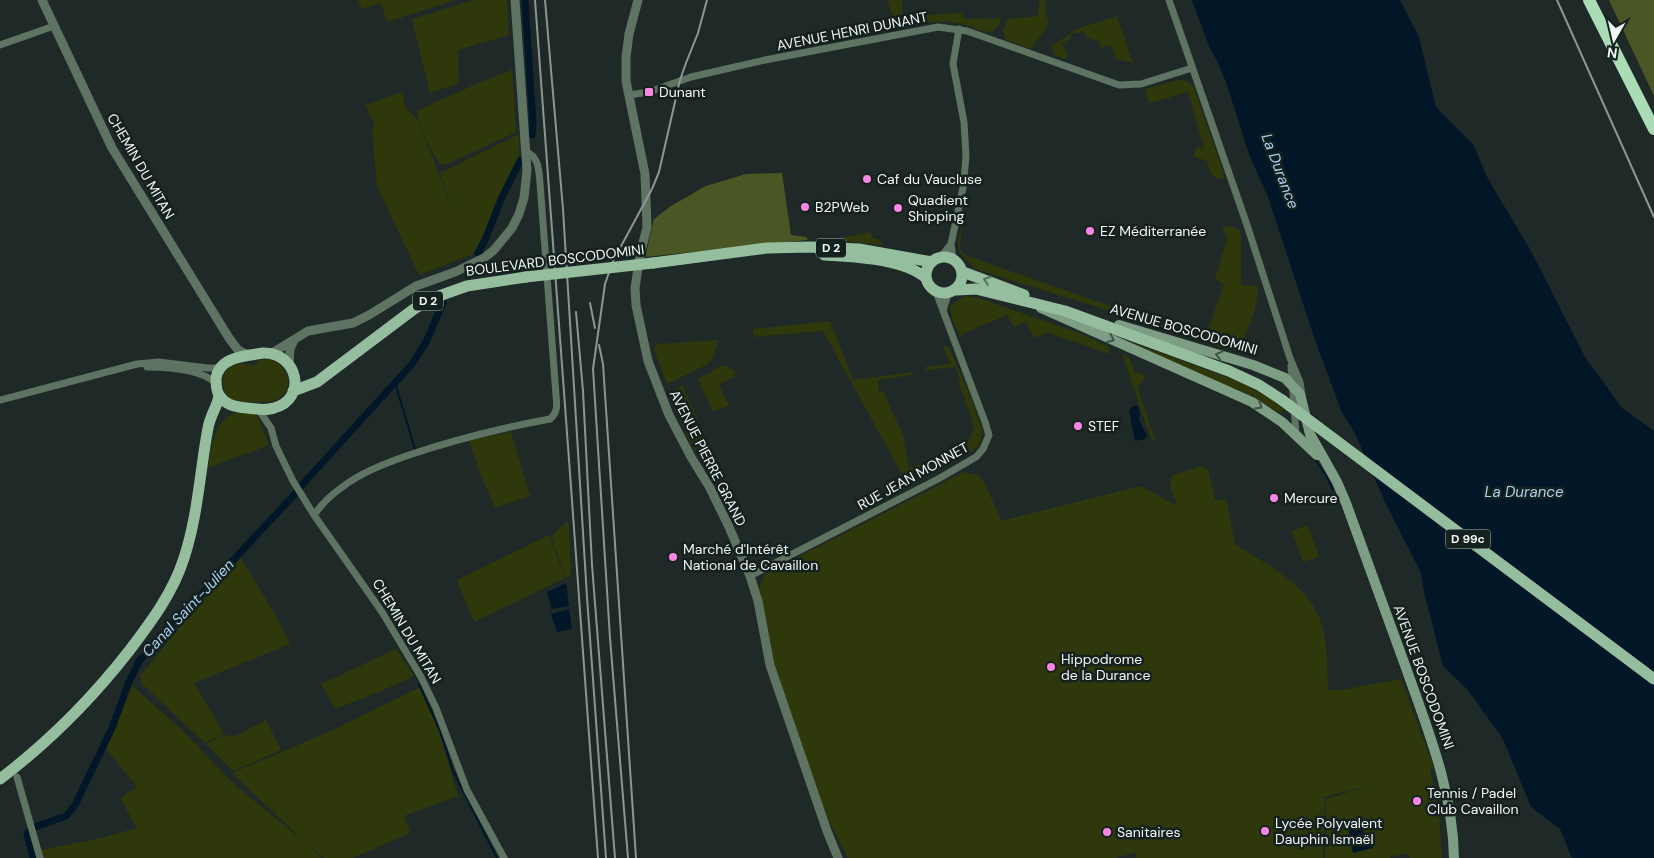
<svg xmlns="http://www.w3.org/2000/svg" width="1654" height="858" font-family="'DM Sans',sans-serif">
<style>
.green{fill:#2e380a}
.forest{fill:#4a5725}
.water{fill:#011626}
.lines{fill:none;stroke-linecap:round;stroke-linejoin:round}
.stream{stroke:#011626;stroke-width:2}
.canal{stroke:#011626;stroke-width:7}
.minor{stroke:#5f7363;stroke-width:7}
.tertiary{stroke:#5f7363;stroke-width:9}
.secondary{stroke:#7d9d85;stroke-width:10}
.primary{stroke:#95be9e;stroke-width:11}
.motorway{stroke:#aadcb6;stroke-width:12}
.rail{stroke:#8d9694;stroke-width:2}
.primary-bridge{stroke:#95be9e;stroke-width:11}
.oneway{stroke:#55705e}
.oneway2{stroke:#3f5348}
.poi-dot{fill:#fc86e4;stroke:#15211f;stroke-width:2}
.labels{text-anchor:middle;stroke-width:5;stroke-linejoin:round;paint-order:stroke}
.shield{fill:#15211f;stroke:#aeb7b5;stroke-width:1}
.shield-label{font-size:12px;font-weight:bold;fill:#eff7f5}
.street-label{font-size:14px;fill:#eff7f5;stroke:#15211f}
.poi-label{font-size:14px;fill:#eff7f5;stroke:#15211f;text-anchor:start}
.water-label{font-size:15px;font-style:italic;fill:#aad2f3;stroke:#15211f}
</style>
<rect width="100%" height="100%" fill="#1f2a28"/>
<path class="green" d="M 358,0 L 455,0 L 387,22 L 381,3 L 362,9 Z
M 474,0 L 507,0 L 509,35 L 458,50 L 459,83 L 430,93 L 412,19 Z
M 887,0 L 902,0 L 903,16 L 963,13 L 964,19 L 1001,18 C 999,23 998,29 992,31 C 982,34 972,26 962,24 C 954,22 943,21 935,22 C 922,22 921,28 904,25 L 901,20 L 892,15 Z
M 1039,0 L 1045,0 L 1045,14 L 1049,21 L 1047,27 L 1031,49 L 1006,40 L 1003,30 L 1008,19 L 1038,16 Z
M 1117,16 L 1133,63 L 1116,59 L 1111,45 L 1101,48 L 1100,41 L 1094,40 L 1092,38 L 1088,39 L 1083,31 L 1078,34 L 1076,32 L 1070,35 L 1071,38 L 1062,44 L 1068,54 L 1066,59 L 1054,55 L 1055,50 L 1051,49 L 1052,46 L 1077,29 Z
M 512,70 L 516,132 L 448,164 L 440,164 L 431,150 L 417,118 L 419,110 L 472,86 Z
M 1177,80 C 1185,80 1189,81 1194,88 L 1224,174 L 1224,179 C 1211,179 1210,172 1207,161 L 1193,156 L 1196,148 L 1204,148 L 1188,92 L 1150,103 L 1148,101 L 1146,89 Z
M 403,92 L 404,105 L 418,121 L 457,220 L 440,173 L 519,134 L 519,157 L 476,251 L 471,255 L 419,275 L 377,186 L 372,131 L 375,125 L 365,105 Z
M 962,221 L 960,249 L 967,256 L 1205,339 L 1224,284 L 1215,279 L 1227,239 L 1222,226 L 1232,227 L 1239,229 L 1241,235 L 1241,285 L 1258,286 C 1258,309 1247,331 1238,351 L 1216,346 L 1162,327 L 975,269 L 959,251 L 958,242 Z
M 870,232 L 873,238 L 881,240 L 882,245 L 844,241 L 844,237 Z
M 965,296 L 976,297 L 1076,332 L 1109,347 L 1109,354 L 1048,333 L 1034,338 L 1026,322 L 1014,327 L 1007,315 L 962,334 L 962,336 L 960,337 C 956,327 949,317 951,305 Z
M 830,321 L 853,380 L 913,372 L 911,375 L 878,380 L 879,392 L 883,391 L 903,435 L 909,469 L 923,462 L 927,465 L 930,474 L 908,485 L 823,331 L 754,337 L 753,329 Z
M 1100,331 L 1238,381 L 1273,400 L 1285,410 L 1279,412 L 1254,398 L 1255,396 L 1252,394 L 1250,396 L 1235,388 L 1234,391 Z
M 718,340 L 713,358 L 706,365 L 667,384 L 654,350 L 657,344 Z
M 943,346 L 949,347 L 969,393 L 981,426 L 982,436 L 979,445 L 971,452 L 939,470 L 936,468 L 933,458 L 937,466 L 969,448 L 966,442 C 980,430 971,415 964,401 L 965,398 C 958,388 961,379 956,367 L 926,370 L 925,367 L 950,364 Z
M 1122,354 L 1129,357 L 1135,373 L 1138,372 L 1145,376 L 1138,389 L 1155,440 L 1152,441 Z
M 267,359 C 285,361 298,386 279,398 C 272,403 246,403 237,401 C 220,398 218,372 233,365 C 240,362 246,366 255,365 L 259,360 Z
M 721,366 C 726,366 733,368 736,373 L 732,378 L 719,385 L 729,405 L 713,412 L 698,379 Z
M 682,385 L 698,420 L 683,427 L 670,399 L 671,394 Z
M 241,412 L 255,414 L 260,422 L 269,445 L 208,468 C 211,447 215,415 241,412 Z
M 700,426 L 724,478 L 714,483 L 685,433 Z
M 511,432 L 530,496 L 495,508 L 480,473 L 469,440 Z
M 1201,466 L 1208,469 L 1215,500 L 1226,499 L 1235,544 C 1270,567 1315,587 1324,633 C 1328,652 1327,671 1328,690 L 1341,690 L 1401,679 L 1434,768 L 1430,769 L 1439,815 L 1442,858 L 1410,858 L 1409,854 L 1391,856 L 1390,858 L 1325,858 L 1326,799 L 1374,784 L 1313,800 L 1325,797 L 1323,858 L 1136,858 L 1136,852 L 1116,858 L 848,858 L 820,802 L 774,662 L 759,588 L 765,574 L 964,472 L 978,475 L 985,483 L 1001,521 L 1141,486 L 1177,506 C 1175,497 1166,483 1173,475 Z
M 566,522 L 569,522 L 571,575 L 566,578 L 551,537 Z
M 1308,525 L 1319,557 L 1303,562 L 1292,531 Z
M 549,535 L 565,578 L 474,622 L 457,580 Z
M 241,558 L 279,621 L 290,644 L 194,683 L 224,734 L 205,743 L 141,683 L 141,675 L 171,638 Z
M 396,649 L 414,676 L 379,692 L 335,709 L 321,684 Z
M 130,684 L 182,730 L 235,785 L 306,843 L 232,773 L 333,730 L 420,687 L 439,731 L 458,796 L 404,816 L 410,833 L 353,858 L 324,858 L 311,847 L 321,858 L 44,858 L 41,850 L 101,838 L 137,828 L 120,798 L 137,787 L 104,746 L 114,728 Z
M 266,720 L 281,750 L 233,771 L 206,744 L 224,735 L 235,736 Z"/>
<path class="forest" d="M 1609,0 L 1654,0 L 1654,96 Z
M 782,173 L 791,235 L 806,237 L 808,240 L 645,257 L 654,219 L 671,206 L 706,186 L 746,174 Z"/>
<path class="water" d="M 1192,0 L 1400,0 L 1419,37 L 1436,107 L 1473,144 L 1488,179 L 1531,251 L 1585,357 L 1622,408 L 1654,431 L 1654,858 L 1572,858 L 1560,829 L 1531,807 L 1503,739 L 1467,689 L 1443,666 L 1424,592 L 1421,573 L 1385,502 L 1355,433 L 1342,413 L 1315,340 L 1268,197 L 1249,154 L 1226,82 L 1217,61 L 1209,46 Z
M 1137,405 L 1140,413 L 1139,420 L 1147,435 L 1145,439 L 1135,441 L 1129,410 L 1132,407 Z
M 566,583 L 569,606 L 552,609 L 547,592 Z
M 569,609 L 572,629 L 557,632 L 551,614 Z
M 1362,826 L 1365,836 L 1371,838 L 1373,848 L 1353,853 L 1348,828 Z"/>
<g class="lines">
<path class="stream" d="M 395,383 L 415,449
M 1314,458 L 1326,475 L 1333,490
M 419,684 L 440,731 L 453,771 L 497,858"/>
<path class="canal" d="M 525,0 L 533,124 L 532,135
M 478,253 L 485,240 L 502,197 L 520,161
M 301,486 L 412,364 L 426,342 L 443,303
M 35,827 L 66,816 L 75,805 L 112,728 L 129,682 L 139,661 L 295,494
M 28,832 L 27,834 L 33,858"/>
<path class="minor" d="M 1169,0 L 1247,225 L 1290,358 L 1300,382 L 1302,395
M 0,45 L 54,26
M 629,95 L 649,92 L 691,77 L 765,60 L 938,27 L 967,31 L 1119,85 L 1141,84 L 1192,68
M 941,257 L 951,244
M 953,259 L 951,244 L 963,188 L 966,157 L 964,122 L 953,64 L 959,29
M 943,311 L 948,294
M 1291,366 L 1296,434
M 147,367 C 168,367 200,369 216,383
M 0,400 L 137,364 L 159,362 L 207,368 L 221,368
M 258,409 L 271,428 L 276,446 L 293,481 L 314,515 L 382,612 L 421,677 L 436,708 L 467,790 L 504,858
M 314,515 C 321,505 331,495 341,488 C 360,473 384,464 406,456 C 453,440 501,428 550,419 C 558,412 557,405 556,395 L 540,183 C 539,172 539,156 526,152
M 750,576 L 938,479 L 976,457 L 983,449 L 989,435 L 985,422 L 936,292
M 17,777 L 40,858"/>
<path class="tertiary" d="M 42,0 L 112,148 L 229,338 L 238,350 L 248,355
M 638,0 L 629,34 L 626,57 L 626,81 L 645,174 L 647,227 L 640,255 L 635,288 L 636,305 L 648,361 L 669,415 L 691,457 L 710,488 L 729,527 L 750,576 L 758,601 L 770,665 L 827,831 L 838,858
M 272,353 L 308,331 L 353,323 L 369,315 L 416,286 L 455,272 L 484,258 L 494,250 L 512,228 L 519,214 L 524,198 L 527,170 L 515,0
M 289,364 L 290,349 L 294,340"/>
<path class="secondary" d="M 1041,308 L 1252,402 L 1282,422 L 1317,455
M 1119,325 L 1253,365 L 1285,378 L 1300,394 L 1310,434 L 1337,482 L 1346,503 C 1366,558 1386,613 1406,668 C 1428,730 1453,791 1454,858"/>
<path class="primary" d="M 824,255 C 854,257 902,258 926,278
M926 275a18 18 0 1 1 36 0a18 18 0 1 1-36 0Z
M 653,263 L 767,248 L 811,247 L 859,249 L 932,262
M 963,272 L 1024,295
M 956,290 L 976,289 L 1065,311 L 1229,371 L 1259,385 L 1282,400
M 263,353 C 298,352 308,399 274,408 C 266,411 256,409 247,408 C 235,407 224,405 218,393 C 216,388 216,383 216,378 C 220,356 246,356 263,353 Z
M 293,391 L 317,382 L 414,309 L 436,297 L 467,286 L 526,277
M 0,779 C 50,741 90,701 129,651 C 151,622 173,593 184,558 C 198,516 200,470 208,428 C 210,416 217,407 219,396"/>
<path class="motorway" d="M 1589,0 L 1654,129"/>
<path class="rail" d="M 535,0 C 558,286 576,572 598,858
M 545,0 L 563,209 L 587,597 L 606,858
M 1557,0 L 1654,217
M 590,303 L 595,328
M 576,312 L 583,391 L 592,565 L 615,858
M 599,345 L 603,364 L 636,858
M 628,858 L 610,638 L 593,369 L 605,284 L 613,261 L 652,189 L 659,172 L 680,80 L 686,63 L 698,33 L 707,0"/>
<path class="primary-bridge" d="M 526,277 L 653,263
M 1282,400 L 1654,679"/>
</g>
<defs><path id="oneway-chevron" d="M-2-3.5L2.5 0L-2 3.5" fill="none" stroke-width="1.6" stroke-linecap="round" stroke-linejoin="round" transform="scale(1.25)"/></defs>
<use class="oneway" href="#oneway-chevron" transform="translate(987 280) rotate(-160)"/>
<g class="oneway2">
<use href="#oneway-chevron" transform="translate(1111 339) rotate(24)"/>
<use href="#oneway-chevron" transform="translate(1219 355) rotate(-164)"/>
<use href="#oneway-chevron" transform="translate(1259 406) rotate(31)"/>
</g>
<g class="poi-dot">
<rect x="644" y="87" width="10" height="10" rx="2.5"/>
<circle cx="867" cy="179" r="5"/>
<circle cx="805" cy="207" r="5"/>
<circle cx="898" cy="208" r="5"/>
<circle cx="1090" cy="231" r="5"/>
<circle cx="1078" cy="426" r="5"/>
<circle cx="1274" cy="498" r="5"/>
<circle cx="673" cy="557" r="5"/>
<circle cx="1051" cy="667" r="5"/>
<circle cx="1417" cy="801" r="5"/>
<circle cx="1265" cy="831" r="5"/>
<circle cx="1107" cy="832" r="5"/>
</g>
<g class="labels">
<g class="shield">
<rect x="816" y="238.5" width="30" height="19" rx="4"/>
<rect x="413" y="291.5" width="30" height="19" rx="4"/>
<rect x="1445.5" y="529.5" width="45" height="19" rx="4"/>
</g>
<g class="shield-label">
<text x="831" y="252">D 2</text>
<text x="428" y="305">D 2</text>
<text x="1468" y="543">D 99c</text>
</g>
<g class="street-label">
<text transform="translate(852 31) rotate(-11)" y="5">AVENUE HENRI DUNANT</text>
<text transform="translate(141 166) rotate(60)" y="5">CHEMIN DU MITAN</text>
<text transform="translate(555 260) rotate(-7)" y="5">BOULEVARD BOSCODOMINI</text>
<text transform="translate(1184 329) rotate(16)" y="5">AVENUE BOSCODOMINI</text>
<text transform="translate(708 458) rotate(63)" y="5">AVENUE PIERRE GRAND</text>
<text transform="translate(913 476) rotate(-29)" y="5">RUE JEAN MONNET</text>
<text transform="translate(407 631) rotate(59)" y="5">CHEMIN DU MITAN</text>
<text transform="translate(1424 677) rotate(70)" y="5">AVENUE BOSCODOMINI</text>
</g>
<g class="poi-label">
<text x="659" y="97">Dunant</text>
<text x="877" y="184">Caf du Vaucluse</text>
<text x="908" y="205">Quadient<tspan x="908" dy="16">Shipping</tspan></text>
<text x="815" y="212">B2PWeb</text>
<text x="1100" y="236">EZ Méditerranée</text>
<text x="1088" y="431">STEF</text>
<text x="1284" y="503">Mercure</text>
<text x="683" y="554">Marché d'Intérêt<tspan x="683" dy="16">National de Cavaillon</tspan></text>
<text x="1061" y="664">Hippodrome<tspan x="1061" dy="16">de la Durance</tspan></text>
<text x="1427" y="798">Tennis / Padel<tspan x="1427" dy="16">Club Cavaillon</tspan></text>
<text x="1275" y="828">Lycée Polyvalent<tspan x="1275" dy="16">Dauphin Ismaël</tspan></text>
<text x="1117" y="837">Sanitaires</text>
</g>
<g class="water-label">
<text transform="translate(1280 171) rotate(69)" y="5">La Durance</text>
<text x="1524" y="497">La Durance</text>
<text transform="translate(188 608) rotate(-47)" y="5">Canal Saint-Julien</text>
</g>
</g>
<g transform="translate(1614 40) rotate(188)" stroke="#15211f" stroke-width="4" paint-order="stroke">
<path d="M0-4L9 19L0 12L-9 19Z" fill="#eff7f5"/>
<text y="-8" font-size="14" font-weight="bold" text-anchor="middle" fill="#eff7f5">N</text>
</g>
</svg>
